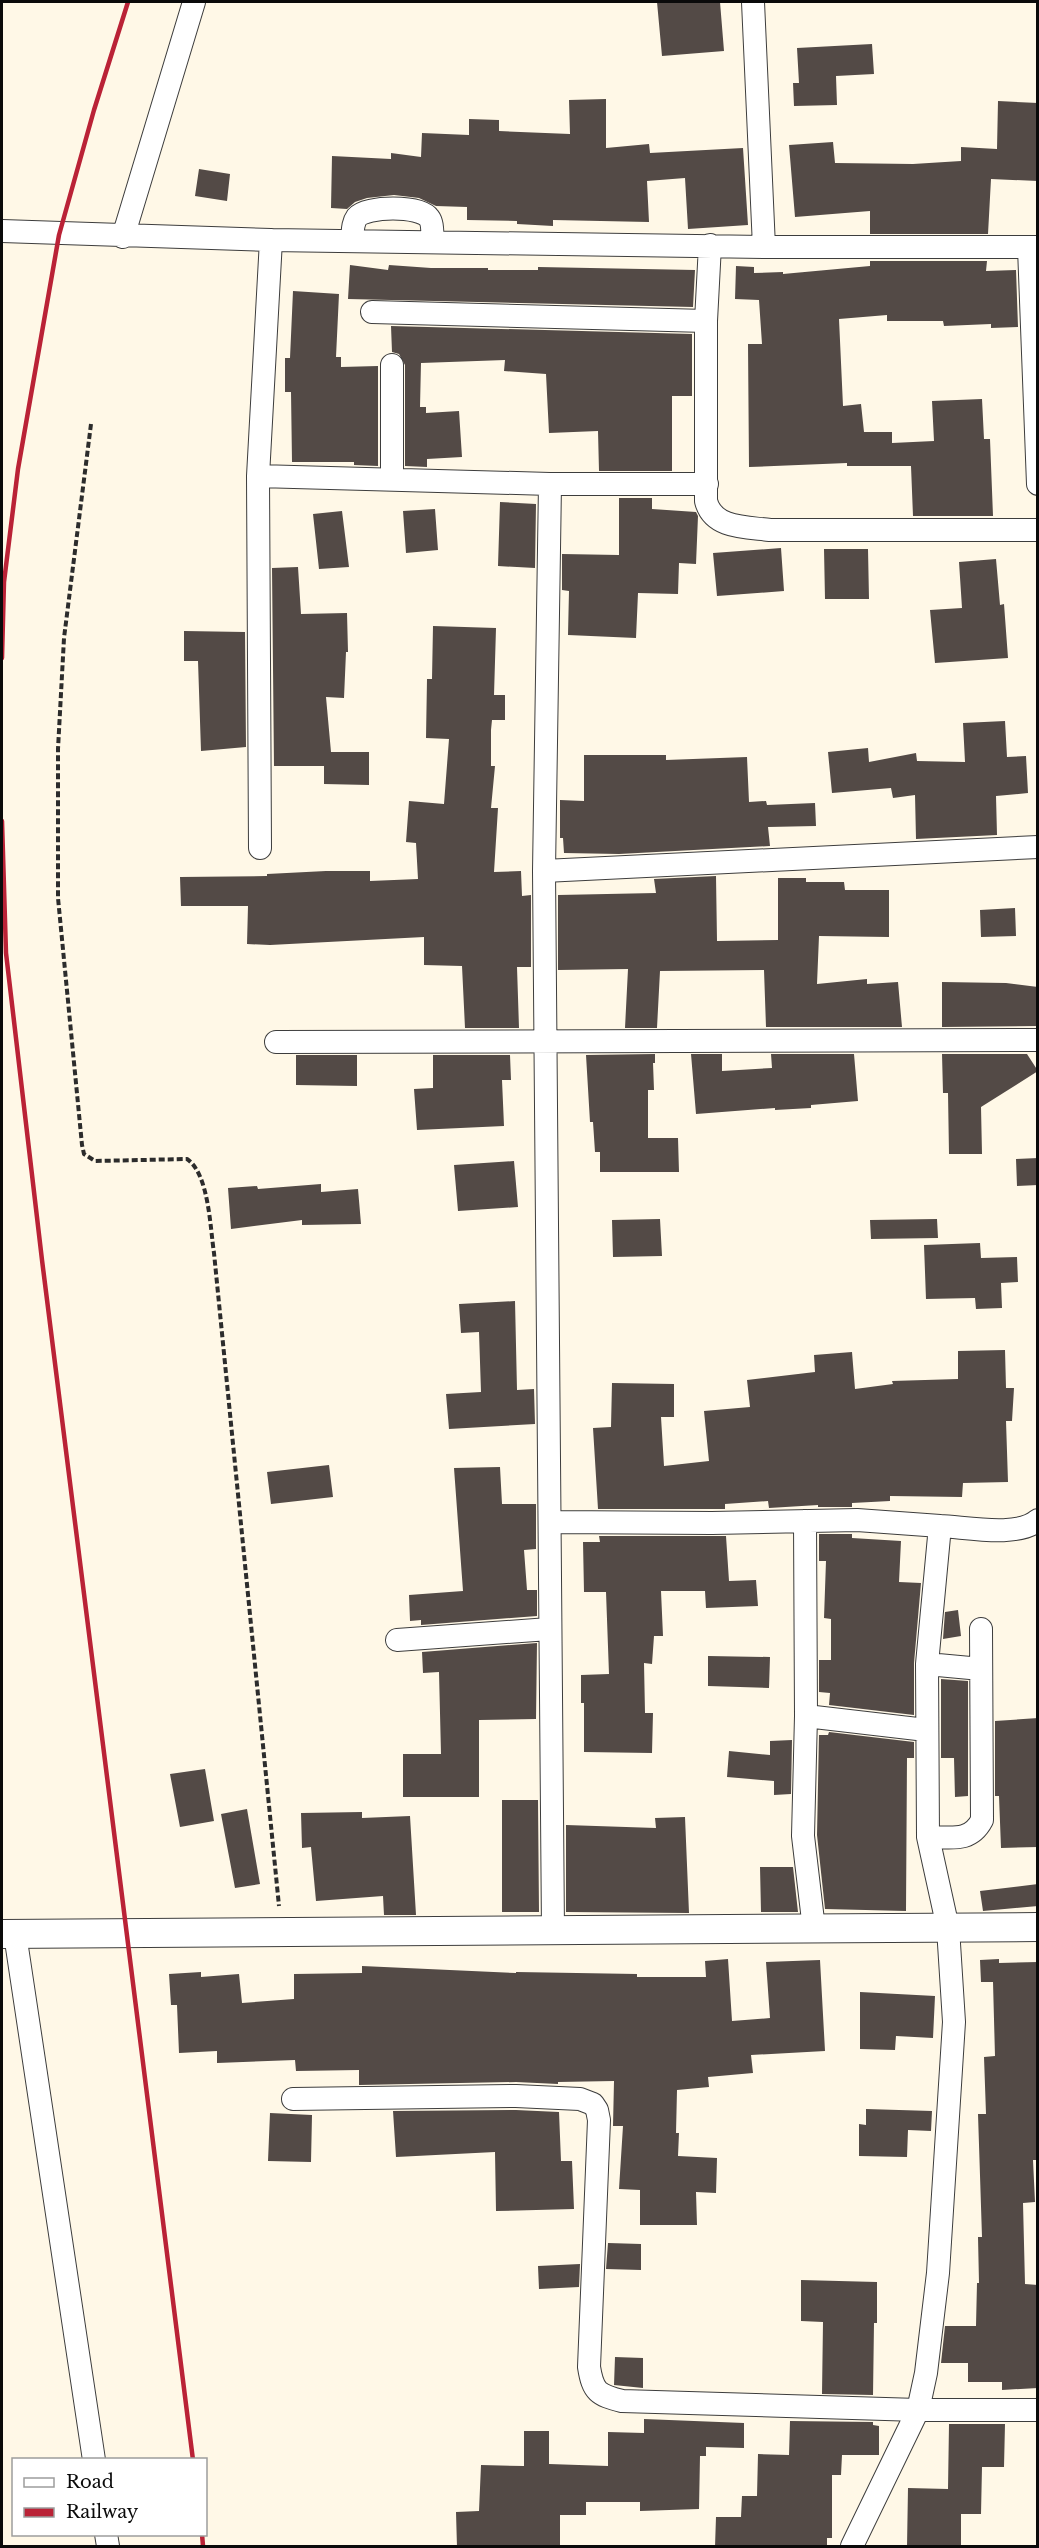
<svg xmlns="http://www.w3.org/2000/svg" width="1039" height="2548" font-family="'Libre Baskerville',serif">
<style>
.building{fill:#534a46}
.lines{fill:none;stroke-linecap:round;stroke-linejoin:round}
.minor-casing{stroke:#3d3d3d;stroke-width:24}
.tertiary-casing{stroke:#3d3d3d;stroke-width:30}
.path{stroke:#2c2c2c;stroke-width:4;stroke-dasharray:6 3;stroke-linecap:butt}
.minor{stroke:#fff;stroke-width:22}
.tertiary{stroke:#fff;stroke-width:28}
.rail{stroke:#ba2236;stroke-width:4.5}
</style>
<rect width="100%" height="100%" fill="#fff8e7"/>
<path class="building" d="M 657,2 L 720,2 L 724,51 L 662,56 Z
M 872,44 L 874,74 L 836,76 L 837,105 L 794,106 L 793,83 L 799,83 L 797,48 Z
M 606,99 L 606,148 L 649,144 L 650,153 L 743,148 L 748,225 L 688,229 L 685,178 L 647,181 L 649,222 L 553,220 L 553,226 L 517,224 L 517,221 L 467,220 L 467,207 L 436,206 L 419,198 L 394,195 L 367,198 L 355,202 L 347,209 L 331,208 L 332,156 L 391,159 L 391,153 L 421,157 L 422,133 L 469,135 L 469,119 L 499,120 L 499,131 L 570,134 L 569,100 Z
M 998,101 L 1038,103 L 1038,181 L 991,179 L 988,234 L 870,234 L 870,211 L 795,217 L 789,145 L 833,142 L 835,163 L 913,164 L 961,161 L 961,147 L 997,149 Z
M 199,169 L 230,174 L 227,201 L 195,196 Z
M 870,261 L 987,261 L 986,271 L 1016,270 L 1018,327 L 991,328 L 991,324 L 944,326 L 943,321 L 887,321 L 887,315 L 839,319 L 843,406 L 861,404 L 864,432 L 892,432 L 892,443 L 934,441 L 932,401 L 982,399 L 984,439 L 990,439 L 993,516 L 913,516 L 911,466 L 847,466 L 847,463 L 749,467 L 748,344 L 762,344 L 759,300 L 735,299 L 736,266 L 754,267 L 754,273 L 783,272 L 783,274 L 870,266 Z
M 350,265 L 388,270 L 389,265 L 431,268 L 488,268 L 488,270 L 538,270 L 538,267 L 695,270 L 693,307 L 348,299 Z
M 293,291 L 339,294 L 336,357 L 341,357 L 341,367 L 378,366 L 378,466 L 354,465 L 354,462 L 292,462 L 291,392 L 285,392 L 285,358 L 290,358 Z
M 391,326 L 692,334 L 692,396 L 672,396 L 672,471 L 599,471 L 598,431 L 549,433 L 546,374 L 504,371 L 505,360 L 421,363 L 420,407 L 426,407 L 426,413 L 459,411 L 462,457 L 427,459 L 427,467 L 405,466 L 405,365 L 399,354 L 392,352 Z
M 619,498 L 652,498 L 652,509 L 696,512 L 698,516 L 696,564 L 679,563 L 678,594 L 638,593 L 636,638 L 568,635 L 569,591 L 562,590 L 562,554 L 619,555 Z
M 500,502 L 536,504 L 535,568 L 498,566 Z
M 435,509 L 438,550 L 406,553 L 403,511 Z
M 342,511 L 349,567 L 319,569 L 313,514 Z
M 781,548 L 784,591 L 717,596 L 713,553 Z
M 824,549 L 868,549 L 869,599 L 825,599 Z
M 996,559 L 1000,605 L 1004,604 L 1008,658 L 935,663 L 930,610 L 962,608 L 959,562 Z
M 298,567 L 301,614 L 347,613 L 348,652 L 346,652 L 344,698 L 326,697 L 331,752 L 369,752 L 369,785 L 324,784 L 324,766 L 274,766 L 272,568 Z
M 433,626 L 496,628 L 494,695 L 505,695 L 505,720 L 492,720 L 491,730 L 491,766 L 495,766 L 491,808 L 498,808 L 494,872 L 521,871 L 522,896 L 531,895 L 531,967 L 517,967 L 519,1028 L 465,1028 L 462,966 L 424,965 L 424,937 L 270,945 L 247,944 L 248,906 L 181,906 L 180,877 L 267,876 L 267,874 L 326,871 L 370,871 L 370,881 L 418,879 L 416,843 L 406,842 L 409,801 L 444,804 L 449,739 L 426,738 L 427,679 L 432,679 Z
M 184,631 L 245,632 L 246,747 L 201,751 L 198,661 L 184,661 Z
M 1005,721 L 1007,757 L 1026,756 L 1028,793 L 996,796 L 997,835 L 916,839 L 915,795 L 893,798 L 891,788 L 832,793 L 828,752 L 868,748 L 869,762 L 916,753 L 917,761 L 965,762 L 963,723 Z
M 584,755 L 666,755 L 666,760 L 747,757 L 749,802 L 766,801 L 767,805 L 815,803 L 816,826 L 768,827 L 770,846 L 619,854 L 564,853 L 563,838 L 560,838 L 560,800 L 584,801 Z
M 716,876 L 717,941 L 778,940 L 778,878 L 806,878 L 806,882 L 844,882 L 845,890 L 889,890 L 889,937 L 819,936 L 817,984 L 867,979 L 867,984 L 898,982 L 902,1027 L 766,1027 L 764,970 L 660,971 L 657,1028 L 625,1028 L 628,969 L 558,970 L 558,895 L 656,893 L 654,879 Z
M 1015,908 L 1016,936 L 981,937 L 980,910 Z
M 942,982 L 1006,983 L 1038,987 L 1038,1026 L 942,1027 Z
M 655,1054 L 655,1063 L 653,1063 L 654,1090 L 648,1090 L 648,1138 L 678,1138 L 679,1172 L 600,1172 L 600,1152 L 595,1152 L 593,1122 L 590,1122 L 586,1055 Z
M 691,1054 L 722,1054 L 722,1071 L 772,1068 L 771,1054 L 854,1054 L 858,1101 L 811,1105 L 811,1108 L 775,1110 L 775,1108 L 696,1114 Z
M 942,1054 L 1027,1054 L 1038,1071 L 981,1107 L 982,1154 L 949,1154 L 948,1093 L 943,1093 Z
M 296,1055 L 357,1055 L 357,1086 L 296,1085 Z
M 433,1055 L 510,1055 L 511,1080 L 502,1080 L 504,1126 L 417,1130 L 414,1089 L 433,1088 Z
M 1038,1158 L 1038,1185 L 1017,1186 L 1016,1159 Z
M 514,1161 L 518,1207 L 458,1211 L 454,1165 Z
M 321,1184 L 321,1192 L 358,1189 L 361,1224 L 302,1225 L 302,1220 L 231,1229 L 228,1188 L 257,1186 L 258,1189 Z
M 660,1219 L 662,1256 L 613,1257 L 612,1220 Z
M 937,1219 L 938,1238 L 871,1239 L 870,1220 Z
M 980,1243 L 981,1258 L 1017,1257 L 1018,1282 L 1001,1283 L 1002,1308 L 976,1309 L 975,1298 L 926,1299 L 924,1245 Z
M 515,1301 L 517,1390 L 534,1389 L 535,1424 L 449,1429 L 446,1394 L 481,1392 L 479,1332 L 461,1333 L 459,1304 Z
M 1005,1350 L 1006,1388 L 1014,1388 L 1012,1421 L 1006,1421 L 1008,1482 L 963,1483 L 962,1497 L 890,1496 L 890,1501 L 852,1503 L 852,1507 L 818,1507 L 818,1505 L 769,1508 L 768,1501 L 725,1504 L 725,1509 L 598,1509 L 593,1428 L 611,1427 L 612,1383 L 674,1384 L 674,1417 L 661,1417 L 664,1466 L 709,1461 L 704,1411 L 750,1407 L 747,1380 L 815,1372 L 814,1355 L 852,1352 L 855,1389 L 893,1384 L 892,1381 L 958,1379 L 958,1351 Z
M 329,1465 L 333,1497 L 271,1504 L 267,1472 Z
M 500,1467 L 502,1504 L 536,1504 L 536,1549 L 524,1550 L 527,1590 L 537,1590 L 537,1616 L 421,1625 L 421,1620 L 410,1621 L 409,1595 L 463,1591 L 454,1468 Z
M 819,1534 L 852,1534 L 852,1538 L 901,1541 L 899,1582 L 921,1583 L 914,1663 L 914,1715 L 829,1705 L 830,1693 L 819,1692 L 819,1660 L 831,1660 L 831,1619 L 824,1618 L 826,1561 L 819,1561 Z
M 599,1536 L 726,1536 L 729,1581 L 756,1580 L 758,1606 L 706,1608 L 705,1591 L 661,1591 L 663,1636 L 654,1636 L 652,1664 L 644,1663 L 645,1713 L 653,1713 L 652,1753 L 584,1752 L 584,1703 L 581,1703 L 581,1675 L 609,1674 L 606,1592 L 584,1592 L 583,1542 L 600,1542 Z
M 958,1610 L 961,1636 L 943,1639 L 945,1612 Z
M 537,1643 L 536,1719 L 479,1720 L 479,1797 L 403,1797 L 403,1754 L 441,1754 L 439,1672 L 423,1673 L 422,1652 Z
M 708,1656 L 770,1657 L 769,1688 L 708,1686 Z
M 941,1679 L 968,1681 L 968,1796 L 955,1797 L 954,1758 L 941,1758 Z
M 1038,1718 L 1038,1847 L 1001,1848 L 999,1796 L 995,1796 L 995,1721 Z
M 829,1732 L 914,1742 L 914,1758 L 907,1758 L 906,1911 L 825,1909 L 817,1835 L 819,1735 L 828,1735 Z
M 792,1740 L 791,1794 L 774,1795 L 774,1781 L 727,1777 L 729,1751 L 770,1755 L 770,1741 Z
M 205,1769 L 214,1821 L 180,1827 L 170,1774 Z
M 502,1800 L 538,1800 L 539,1912 L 502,1912 Z
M 247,1809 L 260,1884 L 235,1888 L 221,1814 Z
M 362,1812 L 362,1818 L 410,1816 L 416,1915 L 384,1915 L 383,1896 L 316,1901 L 311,1847 L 302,1848 L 301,1813 Z
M 685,1817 L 689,1913 L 566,1912 L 566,1825 L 656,1828 L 655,1818 Z
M 760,1867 L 793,1867 L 798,1912 L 761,1912 Z
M 1038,1884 L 1038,1906 L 983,1911 L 980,1891 Z
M 728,1959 L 732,2021 L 770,2018 L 766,1962 L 820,1960 L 825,2051 L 751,2055 L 753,2073 L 708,2077 L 709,2087 L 677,2090 L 676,2133 L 679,2133 L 678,2156 L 717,2158 L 716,2193 L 696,2192 L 697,2225 L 640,2225 L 640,2190 L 619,2189 L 623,2126 L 613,2126 L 614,2081 L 558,2082 L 558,2084 L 516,2082 L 359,2085 L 359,2070 L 296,2071 L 295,2060 L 217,2063 L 217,2051 L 179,2053 L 177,2005 L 171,2005 L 169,1974 L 201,1972 L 201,1977 L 239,1974 L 242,2003 L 294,1999 L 294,1974 L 362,1973 L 362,1966 L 516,1973 L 516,1972 L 637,1974 L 637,1977 L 706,1977 L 705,1961 Z
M 999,1959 L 999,1963 L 1038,1962 L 1038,2160 L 1033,2160 L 1035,2202 L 1023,2203 L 1025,2284 L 1038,2285 L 1038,2388 L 1002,2390 L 1002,2382 L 968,2382 L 968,2363 L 941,2363 L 945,2326 L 976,2326 L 977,2283 L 979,2283 L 978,2237 L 982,2237 L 978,2114 L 986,2114 L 984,2057 L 995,2056 L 993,1982 L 981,1982 L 980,1960 Z
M 860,1992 L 935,1996 L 933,2038 L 896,2036 L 895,2050 L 860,2049 Z
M 866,2109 L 932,2111 L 931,2131 L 908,2130 L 907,2157 L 859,2156 L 859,2124 L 866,2125 Z
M 516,2110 L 559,2112 L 561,2161 L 572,2161 L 574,2209 L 496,2211 L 495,2152 L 396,2157 L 393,2111 Z
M 270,2113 L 312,2115 L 311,2162 L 268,2161 Z
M 608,2243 L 641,2244 L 641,2270 L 606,2269 Z
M 580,2264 L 579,2287 L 539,2289 L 538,2266 Z
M 801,2280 L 877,2282 L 877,2323 L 874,2323 L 873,2395 L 822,2394 L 823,2322 L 801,2321 Z
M 615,2357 L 643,2358 L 643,2388 L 614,2385 Z
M 644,2419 L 744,2423 L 744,2448 L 706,2447 L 706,2456 L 700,2456 L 699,2509 L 640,2511 L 640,2502 L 586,2502 L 586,2515 L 560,2515 L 560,2547 L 457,2547 L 456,2512 L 479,2511 L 481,2465 L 524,2466 L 524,2431 L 549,2431 L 549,2464 L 608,2466 L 608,2432 L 644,2433 Z
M 790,2421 L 873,2422 L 873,2425 L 879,2426 L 879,2455 L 842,2455 L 841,2475 L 832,2475 L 832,2538 L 827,2538 L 827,2547 L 715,2547 L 716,2517 L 741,2517 L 742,2496 L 757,2496 L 758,2454 L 789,2455 Z
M 949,2424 L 1005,2424 L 1004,2467 L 982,2467 L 981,2514 L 961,2514 L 961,2547 L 907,2547 L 908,2488 L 948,2489 Z"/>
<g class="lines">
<g class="minor-casing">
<path id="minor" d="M 753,2 L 764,247
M 2,231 L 271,240 L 764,247 L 1038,247
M 123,237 L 194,2
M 352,240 C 353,232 352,224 357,217 C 366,206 420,205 429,218 C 433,223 432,234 433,241
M 710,245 L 706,321 L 706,501 C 713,529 747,527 770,530 L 1038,530
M 1029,248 L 1038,484
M 372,312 L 706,321
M 258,476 L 550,484 L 707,484
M 392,478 L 392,365
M 550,484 L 544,871 L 553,1931
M 260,848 L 258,476 L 271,240
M 544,871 L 1038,847
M 276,1042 L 1038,1040
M 805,1521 L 806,1716
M 551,1522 L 712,1523 L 857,1520 L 940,1526 L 927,1664 L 928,1837 L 948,1928 L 954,2022 L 938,2273 L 926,2373 L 918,2410 L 852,2546
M 940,1526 C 966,1527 1018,1538 1038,1520
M 397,1640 L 549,1629
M 927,1664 L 981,1669
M 928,1837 C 951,1837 970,1843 982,1820 L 981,1629
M 814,1929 L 803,1836 L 806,1716 L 926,1730
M 15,1934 L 94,2460
M 293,2099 L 516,2096 L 580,2099 L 593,2104 L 597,2110 L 599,2120 L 589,2367 C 593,2392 598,2395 622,2401 L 918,2410 L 1038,2410
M 106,2534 L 108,2546"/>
</g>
<g class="tertiary-casing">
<path id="tertiary" d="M 2,1934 L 1038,1927"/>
</g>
<path class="path" d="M 91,424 L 64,638 L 58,749 L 58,898 L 82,1145 L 84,1154 L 95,1161 L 187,1159 C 209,1174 210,1227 214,1253 L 279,1906"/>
<use href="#minor" class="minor"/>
<use href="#tertiary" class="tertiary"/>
<path class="rail" d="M 2,658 L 4,582 L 18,469 L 59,235 L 94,110 L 128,2
M 2,821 L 6,953 L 42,1260 L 193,2460
M 202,2534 L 203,2546"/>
</g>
<rect width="1039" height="2548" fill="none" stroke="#0a0a0a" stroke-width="6"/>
<rect x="12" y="2458" width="195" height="78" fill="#ffffff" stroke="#9d9d9d" stroke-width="1.5"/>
<rect x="24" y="2478" width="30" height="9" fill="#ffffff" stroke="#9d9d9d" stroke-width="1.5"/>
<text x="66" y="2488" font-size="18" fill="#0a0a0a">Road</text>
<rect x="24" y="2508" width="30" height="9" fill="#ba2236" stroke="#9d9d9d" stroke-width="1.5"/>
<text x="66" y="2518" font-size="18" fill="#0a0a0a">Railway</text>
</svg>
